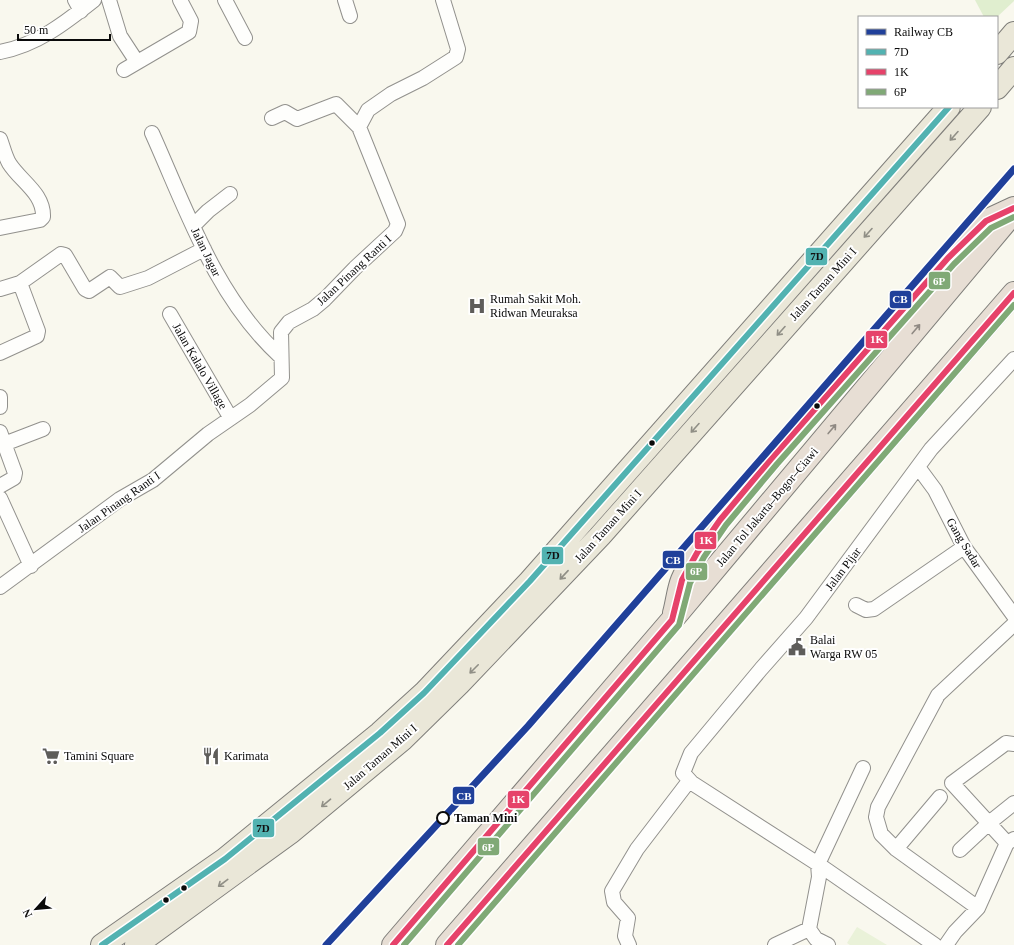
<svg xmlns="http://www.w3.org/2000/svg" width="1014" height="945" font-family="Georgia,serif">
<style>
.green{fill:#e0eecf}
.pitch{fill:#eaf2d9}
.lines{fill:none;stroke-linecap:round;stroke-linejoin:round}
.street-casing{stroke:#92918d;stroke-width:16}
.primary-casing{stroke:#7f7e7a;stroke-width:24}
.highway-casing{stroke:#7f7e7a;stroke-width:24}
.street{stroke:#fefefc;stroke-width:14}
.primary{stroke:#eae7d8;stroke-width:22}
.highway{stroke:#e7ded4;stroke-width:22}
.bus-1-casing{stroke:#fff;stroke-width:9}
.bus-2-casing{stroke:#fff;stroke-width:9}
.bus-3-casing{stroke:#fff;stroke-width:9}
.bus-1{stroke:#52b2b1;stroke-width:6}
.bus-2{stroke:#e6426a;stroke-width:6}
.bus-3{stroke:#80a976;stroke-width:6}
.rail-1-casing{stroke:#fff;stroke-width:10}
.rail-1{stroke:#20409a;stroke-width:7}
.oneway{stroke:#908f86}
.oneway2{stroke:#8f8983}
.bus-dot{fill:#0a0a0a;stroke:#fff;stroke-width:1.5}
.stop-dot{fill:#fff;stroke:#0a0a0a;stroke-width:2}
.labels{text-anchor:middle;stroke-width:4;stroke-linejoin:round;paint-order:stroke}
.street-label{font-size:12px;fill:#0a0a0a;stroke:#fff}
.poi-label{font-size:12px;fill:#0a0a0a;stroke:#fff;text-anchor:start}
.stop-label{font-size:12px;font-weight:bold;fill:#0a0a0a;stroke:#fff;text-anchor:start}
.line-badge{stroke:#fff;stroke-width:1.5}
.badge-label{font-size:11px;text-anchor:middle;font-weight:bold;fill:#fff}
.pale-badge-label{font-size:11px;text-anchor:middle;font-weight:bold;fill:#111}
</style>
<rect width="100%" height="100%" fill="#f9f8ee"/>
<path class="green" d="M 975,0 L 1014,0 L 1014,1 L 997,17 L 984,17 Z"/>
<path class="pitch" d="M 857,927 L 887,945 L 850,945 L 847,943 Z"/>
<g class="lines">
<g class="street-casing">
<path id="street" d="M 75,0 L 81,11
M 109,0 L 120,36 L 137,62
M 225,0 L 245,38
M 345,0 L 350,16
M 0,52 C 37,45 65,23 94,0
M 124,70 L 189,32 L 191,21 L 180,0
M 272,118 L 285,112 L 297,119 L 336,104 L 359,127
M 152,133 C 187,211 216,298 281,357
M 0,139 C 3,147 5,156 9,163 C 20,181 44,193 43,217 L 40,220 L 0,228
M 193,226 L 208,211 L 230,194
M 0,289 L 20,283 L 61,254 L 65,255 L 85,289 L 89,291 L 110,277 L 120,287 L 148,278 L 204,249
M 170,314 L 230,417
M 0,353 L 37,336 L 38,331 L 20,283
M 0,397 L 0,407
M 0,432 L 15,473 L 14,478 L 0,486
M 4,444 L 43,429
M 918,467 L 935,490 L 964,547 L 1014,616
M 0,498 L 31,566
M 0,587 L 120,499 L 153,480 L 208,434 L 250,405 L 282,378 L 281,332 L 289,322 L 313,309 L 325,299 L 355,268 L 395,231 L 398,224 L 359,127 L 368,110 L 391,94 L 423,78 L 456,57 L 458,49 L 443,0
M 856,605 L 866,610 L 874,609 L 964,547
M 863,768 L 818,864 L 935,945
M 1007,843 L 952,783 L 1006,743 L 1014,744
M 896,849 L 940,797
M 960,850 L 989,823 L 1014,803
M 978,908 L 896,849 L 881,834 L 876,817 L 878,807 L 938,695 L 1014,624
M 629,945 L 625,936 L 628,918 L 614,902 L 612,891 L 637,849 L 689,781
M 775,945 L 809,929
M 828,945 L 816,939 L 809,929 L 819,877 L 818,864 L 692,783 L 683,773 L 691,753 L 761,669 L 806,618 L 931,449 L 1014,359
M 946,945 L 955,932 L 978,908 L 1007,843 L 1014,839"/>
</g>
<g class="primary-casing">
<path id="primary" d="M 997,53 L 1014,33
M 997,88 L 1014,68
M 102,945 L 225,859 L 380,733 L 424,693 L 530,581 L 949,107
M 136,945 L 291,832 L 403,739 L 459,684 L 600,536 L 980,107"/>
</g>
<g class="highway-casing">
<path id="highway" d="M 948,258 L 986,221 L 1014,208
M 674,613 C 677,602 678,590 682,580 C 700,536 741,495 771,459
M 393,945 L 672,620 L 1014,212
M 447,945 L 1014,293"/>
</g>
<use href="#street" class="street"/>
<use href="#primary" class="primary"/>
<use href="#highway" class="highway"/>
<g class="bus-1-casing">
<path id="bus-1" d="M 102,945 L 225,859 L 380,733 L 424,693 L 530,581 L 949,107"/>
</g>
<g class="bus-2-casing">
<path id="bus-2" d="M 393,945 L 672,620 L 682,580 L 697,553 L 720,520 L 771,459 L 948,258 L 986,221 L 1014,208
M 447,945 L 1014,293"/>
</g>
<g class="bus-3-casing">
<path id="bus-3" d="M 404,945 L 679,625 L 690,583 L 704,557 L 726,525 L 777,464 L 954,264 L 991,228 L 1014,217
M 458,945 L 1014,305"/>
</g>
<use href="#bus-1" class="bus-1"/>
<use href="#bus-2" class="bus-2"/>
<use href="#bus-3" class="bus-3"/>
<g class="rail-1-casing">
<path id="rail-1" d="M 326,945 L 528,726 L 1014,169"/>
</g>
<use href="#rail-1" class="rail-1"/>
</g>
<defs><path id="oneway-shaft" d="M-6 0H5M1.5-3L5.5 0L1.5 3" fill="none" stroke-width="1.6" stroke-linecap="round" stroke-linejoin="round"/></defs>
<g class="oneway">
<use href="#oneway-shaft" transform="translate(954 136) rotate(132)"/>
<use href="#oneway-shaft" transform="translate(868 233) rotate(132)"/>
<use href="#oneway-shaft" transform="translate(781 331) rotate(132)"/>
<use href="#oneway-shaft" transform="translate(695 428) rotate(132)"/>
<use href="#oneway-shaft" transform="translate(564 575) rotate(133)"/>
<use href="#oneway-shaft" transform="translate(474 669) rotate(135)"/>
<use href="#oneway-shaft" transform="translate(326 803) rotate(140)"/>
<use href="#oneway-shaft" transform="translate(223 883) rotate(143)"/>
</g>
<g class="oneway2">
<use href="#oneway-shaft" transform="translate(916 329) rotate(-50)"/>
<use href="#oneway-shaft" transform="translate(832 429) rotate(-50)"/>
</g>
<defs>
<g id="hospital-bare" transform="scale(1.38)"><path d="M-5-5h3v3.5h4V-5h3V5h-3V1.5h-4V5h-3Z" fill="#5e5d5a" stroke="#fff" stroke-width="2.5" paint-order="stroke"/></g>
<g id="civic-bare" transform="scale(1.38)"><path d="M-.6-6.5H3V-4.5H.6V-3L4-1V1h2V6H-6V1h2V-1L-.6-3ZM-1.2 2.5V6h2.4V2.5Z" fill="#5e5d5a" stroke="#fff" stroke-width="2.5" paint-order="stroke"/></g>
<g id="supermarket-bare" transform="scale(1.38)"><path d="M-6-5.5h2.5l.6 2H6L4.5 2H-2.5L-4.4-4H-6ZM-1.5 3.2a1.3 1.3 0 1 0 .1 0ZM3 3.2a1.3 1.3 0 1 0 .1 0Z" fill="#5e5d5a" stroke="#fff" stroke-width="2.5" paint-order="stroke"/></g>
<g id="restaurant-bare" transform="scale(1.38)"><path d="M-5-6h1v4h1v-4h1v4h1v-4h1v5L-1.5 .5V6h-2V.5L-5-1ZM5-6V6H3V1.5H1.5Q1.5-4 5-6Z" fill="#5e5d5a" stroke="#fff" stroke-width="2.5" paint-order="stroke"/></g>
</defs>
<g fill-rule="evenodd">
<use href="#hospital-bare" x="477" y="306"/>
<use href="#civic-bare" x="797" y="647"/>
<use href="#supermarket-bare" x="51" y="756"/>
<use href="#restaurant-bare" x="211" y="756"/>
</g>
<g class="bus-dot">
<circle cx="817" cy="406" r="3.5"/>
<circle cx="652" cy="443" r="3.5"/>
<circle cx="184" cy="888" r="3.5"/>
<circle cx="166" cy="900" r="3.5"/>
</g>
<circle class="stop-dot" cx="443" cy="818" r="6"/>
<g class="labels">
<g class="street-label">
<text transform="translate(206 252) rotate(64)" y="4">Jalan Jagar</text>
<text transform="translate(354 270) rotate(-43)" y="4">Jalan Pinang Ranti I</text>
<text transform="translate(823 284) rotate(-48)" y="4">Jalan Taman Mini I</text>
<text transform="translate(200 366) rotate(60)" y="4">Jalan Kalalo Village</text>
<text transform="translate(119 502) rotate(-35)" y="4">Jalan Pinang Ranti I</text>
<text transform="translate(767 507) rotate(-50)" y="4">Jalan Tol Jakarta–Bogor–Ciawi</text>
<text transform="translate(608 526) rotate(-48)" y="4">Jalan Taman Mini I</text>
<text transform="translate(964 543) rotate(59)" y="4">Gang Sadar</text>
<text transform="translate(843 569) rotate(-53)" y="4">Jalan Pijar</text>
<text transform="translate(380 757) rotate(-41)" y="4">Jalan Taman Mini I</text>
</g>
<g class="poi-label">
<text x="490" y="303">Rumah Sakit Moh.<tspan x="490" dy="14">Ridwan Meuraksa</tspan></text>
<text x="810" y="644">Balai<tspan x="810" dy="14">Warga RW 05</tspan></text>
<text x="64" y="760">Tamini Square</text>
<text x="224" y="760">Karimata</text>
</g>
<g class="stop-label">
<text x="454" y="822">Taman Mini</text>
</g>
</g>
<g class="line-badge">
<rect x="805" y="247" width="23" height="19" rx="4" fill="#52b2b1"/>
<rect x="928" y="271" width="23" height="19" rx="4" fill="#80a976"/>
<rect x="889" y="290" width="23" height="19" rx="4" fill="#20409a"/>
<rect x="865" y="330" width="23" height="19" rx="4" fill="#e6426a"/>
<rect x="694" y="531" width="23" height="19" rx="4" fill="#e6426a"/>
<rect x="541" y="546" width="23" height="19" rx="4" fill="#52b2b1"/>
<rect x="662" y="550" width="23" height="19" rx="4" fill="#20409a"/>
<rect x="685" y="562" width="23" height="19" rx="4" fill="#80a976"/>
<rect x="452" y="786" width="23" height="19" rx="4" fill="#20409a"/>
<rect x="507" y="790" width="23" height="19" rx="4" fill="#e6426a"/>
<rect x="252" y="818" width="23" height="20" rx="4" fill="#52b2b1"/>
<rect x="477" y="837" width="23" height="19" rx="4" fill="#80a976"/>
</g>
<g class="badge-label">
<text x="939" y="285">6P</text>
<text x="900" y="303">CB</text>
<text x="877" y="343">1K</text>
<text x="706" y="544">1K</text>
<text x="673" y="564">CB</text>
<text x="696" y="575">6P</text>
<text x="464" y="800">CB</text>
<text x="518" y="803">1K</text>
<text x="488" y="851">6P</text>
</g>
<g class="pale-badge-label">
<text x="817" y="260">7D</text>
<text x="553" y="559">7D</text>
<text x="263" y="832">7D</text>
</g>
<rect x="858" y="16" width="140" height="92" fill="#ffffff" stroke="#9d9d9d"/>
<rect x="866" y="29" width="20" height="6" fill="#20409a" stroke="#9d9d9d"/>
<text x="894" y="36" font-size="12" fill="#0a0a0a">Railway CB</text>
<rect x="866" y="49" width="20" height="6" fill="#52b2b1" stroke="#9d9d9d"/>
<text x="894" y="56" font-size="12" fill="#0a0a0a">7D</text>
<rect x="866" y="69" width="20" height="6" fill="#e6426a" stroke="#9d9d9d"/>
<text x="894" y="76" font-size="12" fill="#0a0a0a">1K</text>
<rect x="866" y="89" width="20" height="6" fill="#80a976" stroke="#9d9d9d"/>
<text x="894" y="96" font-size="12" fill="#0a0a0a">6P</text>
<g transform="translate(36 909) rotate(243)" stroke="#ffffff" stroke-width="3" paint-order="stroke">
<path d="M0-3L7 15L0 10L-7 15Z" fill="#0a0a0a"/>
<text y="-6" font-size="11" font-weight="bold" text-anchor="middle" fill="#0a0a0a">N</text>
</g>
<path d="M18 34v6h92v-6" fill="none" stroke="#0a0a0a" stroke-width="2"/>
<text x="24" y="34" font-size="12" fill="#0a0a0a" stroke="#ffffff" stroke-width="3" paint-order="stroke">50 m</text>
</svg>
